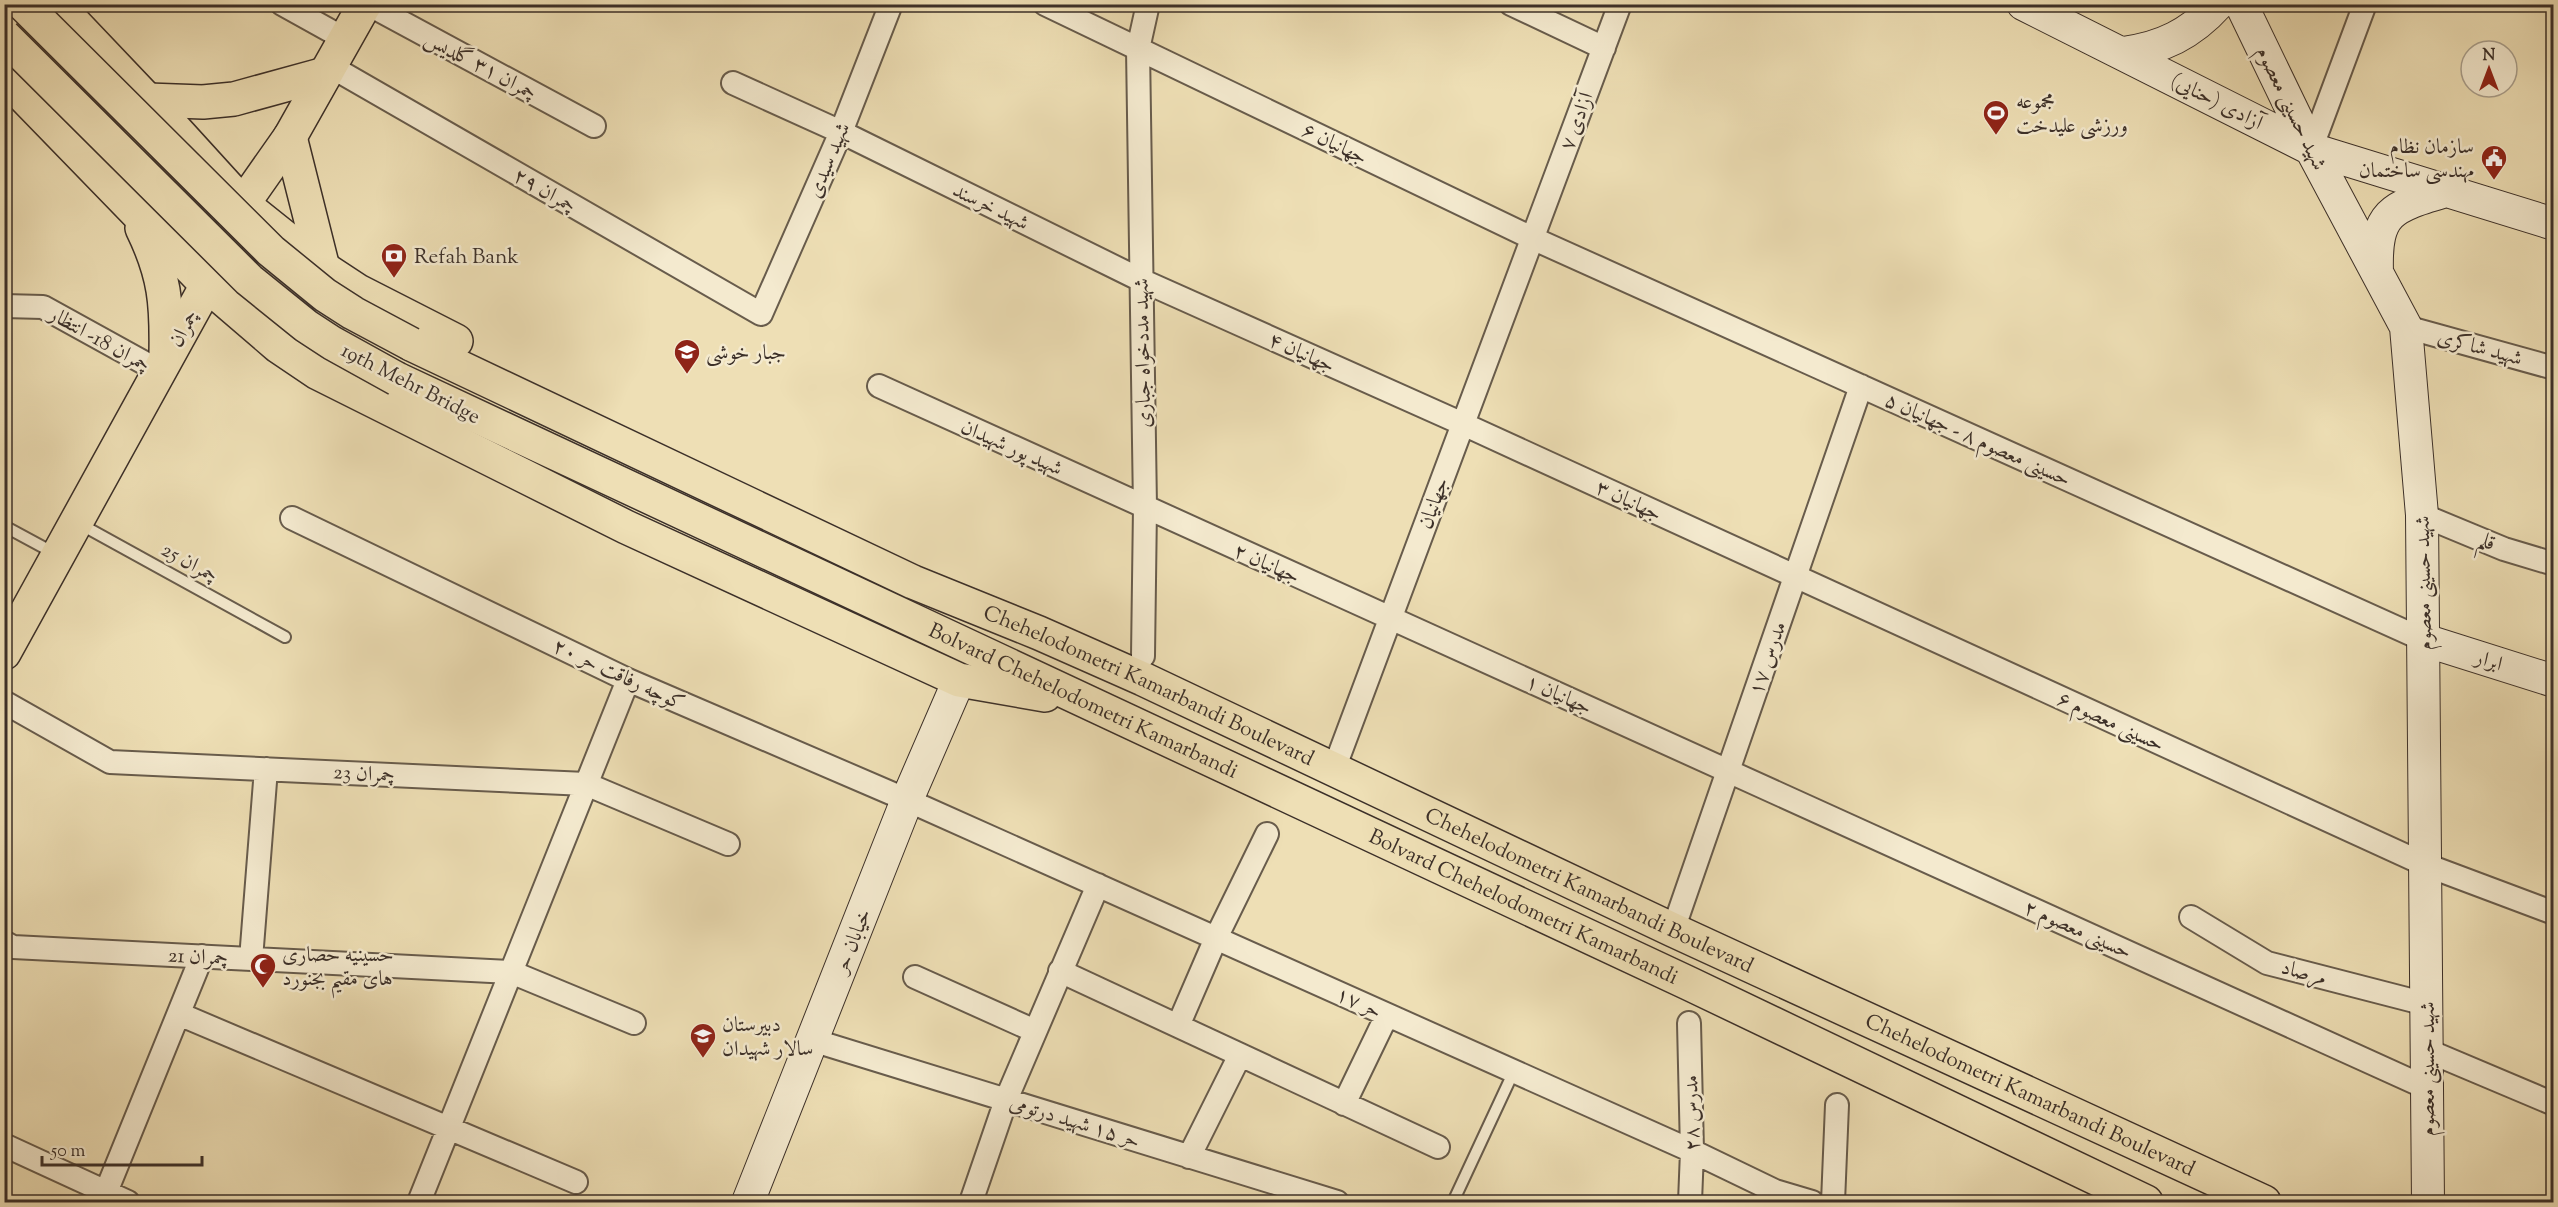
<svg xmlns="http://www.w3.org/2000/svg" width="2558" height="1207" font-family="'Sorts Mill Goudy',Amiri,serif">
<style>
.lines{fill:none;stroke-linecap:round;stroke-linejoin:round}
.lane-casing{stroke:#685c4c;stroke-width:14}
.street-casing{stroke:#685c4c;stroke-width:26}
.secondary-casing{stroke:#3c3029;stroke-width:34}
.primary-casing{stroke:#3c3029;stroke-width:36}
.lane{stroke:#f4eacf;stroke-width:10}
.street{stroke:#f4eacf;stroke-width:22}
.secondary{stroke:#f4eacf;stroke-width:32}
.primary{stroke:#eedfb5;stroke-width:33}
.primary-bridge-casing{stroke:#3c3029;stroke-width:36;stroke-linecap:butt}
.primary-bridge{stroke:#eedfb5;stroke-width:33}
.labels{text-anchor:middle;stroke-width:5;stroke-linejoin:round;paint-order:stroke}
.street-label{font-size:21px;fill:#3c3029;stroke:#f4eacf}
.poi-label{font-size:21px;fill:#3c3029;stroke:#f4eacf;text-anchor:start}
</style>
<rect width="100%" height="100%" fill="#eedfb5"/>
<filter id="stains"><feTurbulence type="fractalNoise" baseFrequency=".00333" numOctaves="4"/><feColorMatrix values="0 0 0 0 .2 0 0 0 0 .09 0 0 0 0 .02 0 0 0 .5 -.17"/></filter>
<radialGradient id="worn" r=".72"><stop offset=".6" stop-color="#630" stop-opacity="0"/><stop offset="1" stop-color="#630" stop-opacity=".3"/></radialGradient>
<g class="lines">
<g class="lane-casing">
<path id="lane" d="M 80,524 L 285,637
M 4,526 L 54,553
M 1453,1202 L 1514,1071"/>
</g>
<g class="street-casing">
<path id="street" d="M 282,4 L 345,39
M 368,4 L 594,126
M 1045,4 L 1532,238 L 2424,640
M 1511,4 L 1604,48
M 330,66 L 761,314 L 841,132 L 891,4
M 733,83 L 841,132 L 1141,280 L 1463,424 L 2426,865 L 2554,913
M 2311,149 L 2365,4
M 4,306 L 43,307 L 159,371
M 2406,327 L 2554,368
M 879,386 L 2427,1088
M 2422,515 L 2504,549 L 2554,564
M 292,518 L 628,680 L 907,800 L 1692,1151 L 1775,1191 L 1812,1202
M 1143,656 L 1145,507 L 1138,49 L 1148,4
M 4,702 L 110,762 L 586,784 L 728,844
M 1334,769 L 1620,4
M 2191,917 L 2267,963 L 2426,1004
M 1673,930 L 1861,386
M 4,942 L 13,947 L 511,972 L 634,1023
M 251,959 L 266,769
M 1060,971 L 1438,1147
M 915,977 L 1035,1031
M 179,1014 L 576,1182
M 1689,1023 L 1692,1151 L 1690,1202
M 1178,1026 L 1216,938 L 1267,834
M 812,1040 L 1337,1202
M 2426,1050 L 2554,1104
M 1344,1104 L 1387,1015
M 4,1145 L 128,1202
M 1189,1157 L 1240,1055
M 106,1192 L 202,956
M 419,1202 L 628,680
M 971,1202 L 1006,1100 L 1098,885
M 1833,1202 L 1837,1105"/>
</g>
<g class="secondary-casing">
<path id="secondary" d="M 2023,4 L 2311,149 L 2554,224
M 2241,4 L 2311,149 L 2406,327 L 2422,515 L 2428,1202
M 2123,53 C 2162,48 2191,34 2218,4
M 2377,272 C 2375,211 2392,207 2446,191
M 2424,640 L 2554,681
M 748,1202 L 907,800 L 959,680"/>
</g>
<g class="primary-casing">
<g id="primary">
<path d="M 56,4 L 172,126 L 243,204 L 323,268 L 358,291 L 456,341"/>
<path d="M 4,76 L 207,285 L 278,346 L 318,373 L 626,527 L 959,680 L 1045,695"/>
<path d="M 148,100 L 203,102 L 234,99 L 325,74"/>
<path d="M 290,137 L 323,268"/>
<path d="M 142,228 C 165,275 167,304 166,355"/>
<path id="s1" d="M 411,344 L 913,582 L 1039,633 L 1143,679 L 1673,930 L 2264,1202"/>
<path id="s2" d="M 397,379 L 1688,983 L 2146,1202"/>
<path d="M 4,653 L 207,285 L 243,204 L 290,137 L 365,4"/>
</g>
</g>
<use href="#lane" class="lane"/>
<use href="#street" class="street"/>
<use href="#secondary" class="secondary"/>
<use href="#primary" class="primary"/>
<g class="primary-bridge-casing">
<path id="primary-bridge" d="M 23,4 L 271,251 L 325,295 L 353,313 L 411,344
M 4,36 L 249,280 L 306,326 L 332,343 L 397,379"/>
</g>
<use href="#primary-bridge" class="primary-bridge"/>
</g>
<defs>
<g id="stadium-pin" transform="scale(1.35)"><path d="M0 17L-7.5 6A9.5 9.5 0 1 1 7.5 6Z" fill="#8f2418" stroke="#f4eacf"/><path d="M0-5a6.5 5 0 1 0 0 10a6.5 5 0 1 0 0-10ZM-3.5-1.8h7v3.6h-7Z" fill="#fff"/></g>
<g id="civic-pin" transform="scale(1.35)"><path d="M0 17L-7.5 6A9.5 9.5 0 1 1 7.5 6Z" fill="#8f2418" stroke="#f4eacf"/><path d="M-.6-6.5H3V-4.5H.6V-3L4-1V1h2V6H-6V1h2V-1L-.6-3ZM-1.2 2.5V6h2.4V2.5Z" fill="#fff"/></g>
<g id="bank-pin" transform="scale(1.35)"><path d="M0 17L-7.5 6A9.5 9.5 0 1 1 7.5 6Z" fill="#8f2418" stroke="#f4eacf"/><path d="M-6-4H6V4H-6ZM0-2.3a2.3 2.3 0 1 0 0 4.6a2.3 2.3 0 1 0 0-4.6Z" fill="#fff"/></g>
<g id="school-pin" transform="scale(1.35)"><path d="M0 17L-7.5 6A9.5 9.5 0 1 1 7.5 6Z" fill="#8f2418" stroke="#f4eacf"/><path d="M0-5L7-2L0 1L-7-2ZM-4 1L0 2.5L4 1V4Q0 6-4 4Z" fill="#fff"/></g>
<g id="mosque-pin" transform="scale(1.35)"><path d="M0 17L-7.5 6A9.5 9.5 0 1 1 7.5 6Z" fill="#8f2418" stroke="#f4eacf"/><path d="M3.5-4.9A6 6 0 1 0 3.5 4.9A5 5 0 1 1 3.5-4.9Z" fill="#fff"/></g>
</defs>
<g fill-rule="evenodd">
<use href="#stadium-pin" x="1996" y="113"/>
<use href="#civic-pin" x="2494" y="158"/>
<use href="#bank-pin" x="394" y="256"/>
<use href="#school-pin" x="687" y="352"/>
<use href="#mosque-pin" x="263" y="966"/>
<use href="#school-pin" x="703" y="1036"/>
</g>
<g class="labels">
<g class="street-label">
<text transform="translate(481 65) rotate(28)" y="7">چمران ۳۱ گلدیس</text>
<text transform="translate(2217 101) rotate(27)" y="7">آزادی (حنایی)</text>
<text transform="translate(2292 108) rotate(64)" y="7">شهید حسینی معصوم</text>
<text transform="translate(1576 121) rotate(-69)" y="7">آزادی ۷</text>
<text transform="translate(1335 143) rotate(26)" y="7">جهانیان ۶</text>
<text transform="translate(828 160) rotate(-67)" y="7">شهید سیدی</text>
<text transform="translate(545 190) rotate(30)" y="7">چمران ۲۹</text>
<text transform="translate(991 206) rotate(26)" y="7">شهید خرسند</text>
<text transform="translate(183 328) rotate(-61)" y="7">چمران</text>
<text transform="translate(100 339) rotate(29)" y="7">چمران 18- انتظار</text>
<text transform="translate(2480 347) rotate(15)" y="7">شهید شاکری</text>
<text transform="translate(1302 352) rotate(24)" y="7">جهانیان ۴</text>
<text transform="translate(1142 353) rotate(-91)" y="7">شهید مددخواه جباری</text>
<text transform="translate(411 383) rotate(27)" y="7">19th Mehr Bridge</text>
<text transform="translate(1978 439) rotate(24)" y="7">حسینی معصوم ۸ - جهانیان ۵</text>
<text transform="translate(1012 447) rotate(24)" y="7">شهید پور شهیدان</text>
<text transform="translate(1629 500) rotate(25)" y="7">جهانیان ۳</text>
<text transform="translate(1433 503) rotate(-70)" y="7">جهانیان</text>
<text transform="translate(2487 541) rotate(22)" y="7">قلم</text>
<text transform="translate(190 562) rotate(29)" y="7">چمران 25</text>
<text transform="translate(1267 563) rotate(24)" y="7">جهانیان ۲</text>
<text transform="translate(2423 583) rotate(-91)" y="7">شهید حسینی معصوم</text>
<text transform="translate(1767 658) rotate(-71)" y="7">مدرس ۱۷</text>
<text transform="translate(2489 660) rotate(18)" y="7">ابرار</text>
<text transform="translate(619 674) rotate(25)" y="7">کوچه رفاقت حر ۲۰</text>
<text dy="7" stroke="none"><textPath href="#s1" startOffset="813">Chehelodometri Kamarbandi Boulevard</textPath></text>
<text transform="translate(1559 694) rotate(24)" y="7">جهانیان ۱</text>
<text dy="7" stroke="none"><textPath href="#s2" startOffset="758">Bolvard Chehelodometri Kamarbandi</textPath></text>
<text transform="translate(2111 721) rotate(25)" y="7">حسینی معصوم ۶</text>
<text transform="translate(364 773) rotate(3)" y="7">چمران 23</text>
<text dy="7" stroke="none"><textPath href="#s1" startOffset="1299">Chehelodometri Kamarbandi Boulevard</textPath></text>
<text dy="7" stroke="none"><textPath href="#s2" startOffset="1244">Bolvard Chehelodometri Kamarbandi</textPath></text>
<text transform="translate(2078 929) rotate(24)" y="7">حسینی معصوم ۲</text>
<text transform="translate(852 941) rotate(-68)" y="7">خیابان حر</text>
<text transform="translate(198 956) rotate(3)" y="7">چمران 21</text>
<text transform="translate(2304 972) rotate(15)" y="7">مرصاد</text>
<text transform="translate(1359 1002) rotate(24)" y="7">حر ۱۷</text>
<text transform="translate(2427 1069) rotate(-90)" y="7">شهید حسینی معصوم</text>
<text dy="7" stroke="none"><textPath href="#s1" startOffset="1785">Chehelodometri Kamarbandi Boulevard</textPath></text>
<text transform="translate(1691 1113) rotate(-91)" y="7">مدرس ۲۸</text>
<text transform="translate(1075 1121) rotate(17)" y="7">حر ۱۵ شهید درتومی</text>
</g>
<g class="poi-label">
<text x="2016" y="108">مجموعه<tspan x="2016" dy="24">ورزشی علیدخت</tspan></text>
<text x="2474" y="153" text-anchor="end">سازمان نظام<tspan x="2474" dy="24">مهندسی ساختمان</tspan></text>
<text x="414" y="263">Refah Bank</text>
<text x="706" y="359">جبار خوشی</text>
<text x="282" y="961">حسینیه حصاری<tspan x="282" dy="24">های مقیم بجنورد</tspan></text>
<text x="722" y="1031">دبیرستان<tspan x="722" dy="24">سالار شهیدان</tspan></text>
</g>
</g>
<rect width="2558" height="1207" fill="none" stroke="#eedfb5" stroke-width="24"/>
<rect x="6" y="6" width="2546" height="1195" fill="none" stroke="#3c3029" stroke-width="3"/>
<rect x="12" y="12" width="2534" height="1183" fill="none" stroke="#3c3029" stroke-width="1.5"/>
<g transform="translate(2489 69)"><circle r="28" fill="#f4eacf" stroke="#aaa08d" stroke-width="1.5"/>
<path d="M0-4.5L10 22L0 15L-10 22Z" fill="#8f2418"/>
<text y="-9" font-size="16" font-weight="bold" text-anchor="middle" fill="#3c3029">N</text>
</g>
<path d="M42 1156v9h160v-9" fill="none" stroke="#3c3029" stroke-width="3"/>
<text x="51" y="1156" font-size="18" fill="#3c3029" stroke="#f4eacf" stroke-width="4.5" paint-order="stroke">50 m</text>
<rect width="100%" height="100%" filter="url(#stains)"/>
<rect width="100%" height="100%" fill="url(#worn)"/>
</svg>
